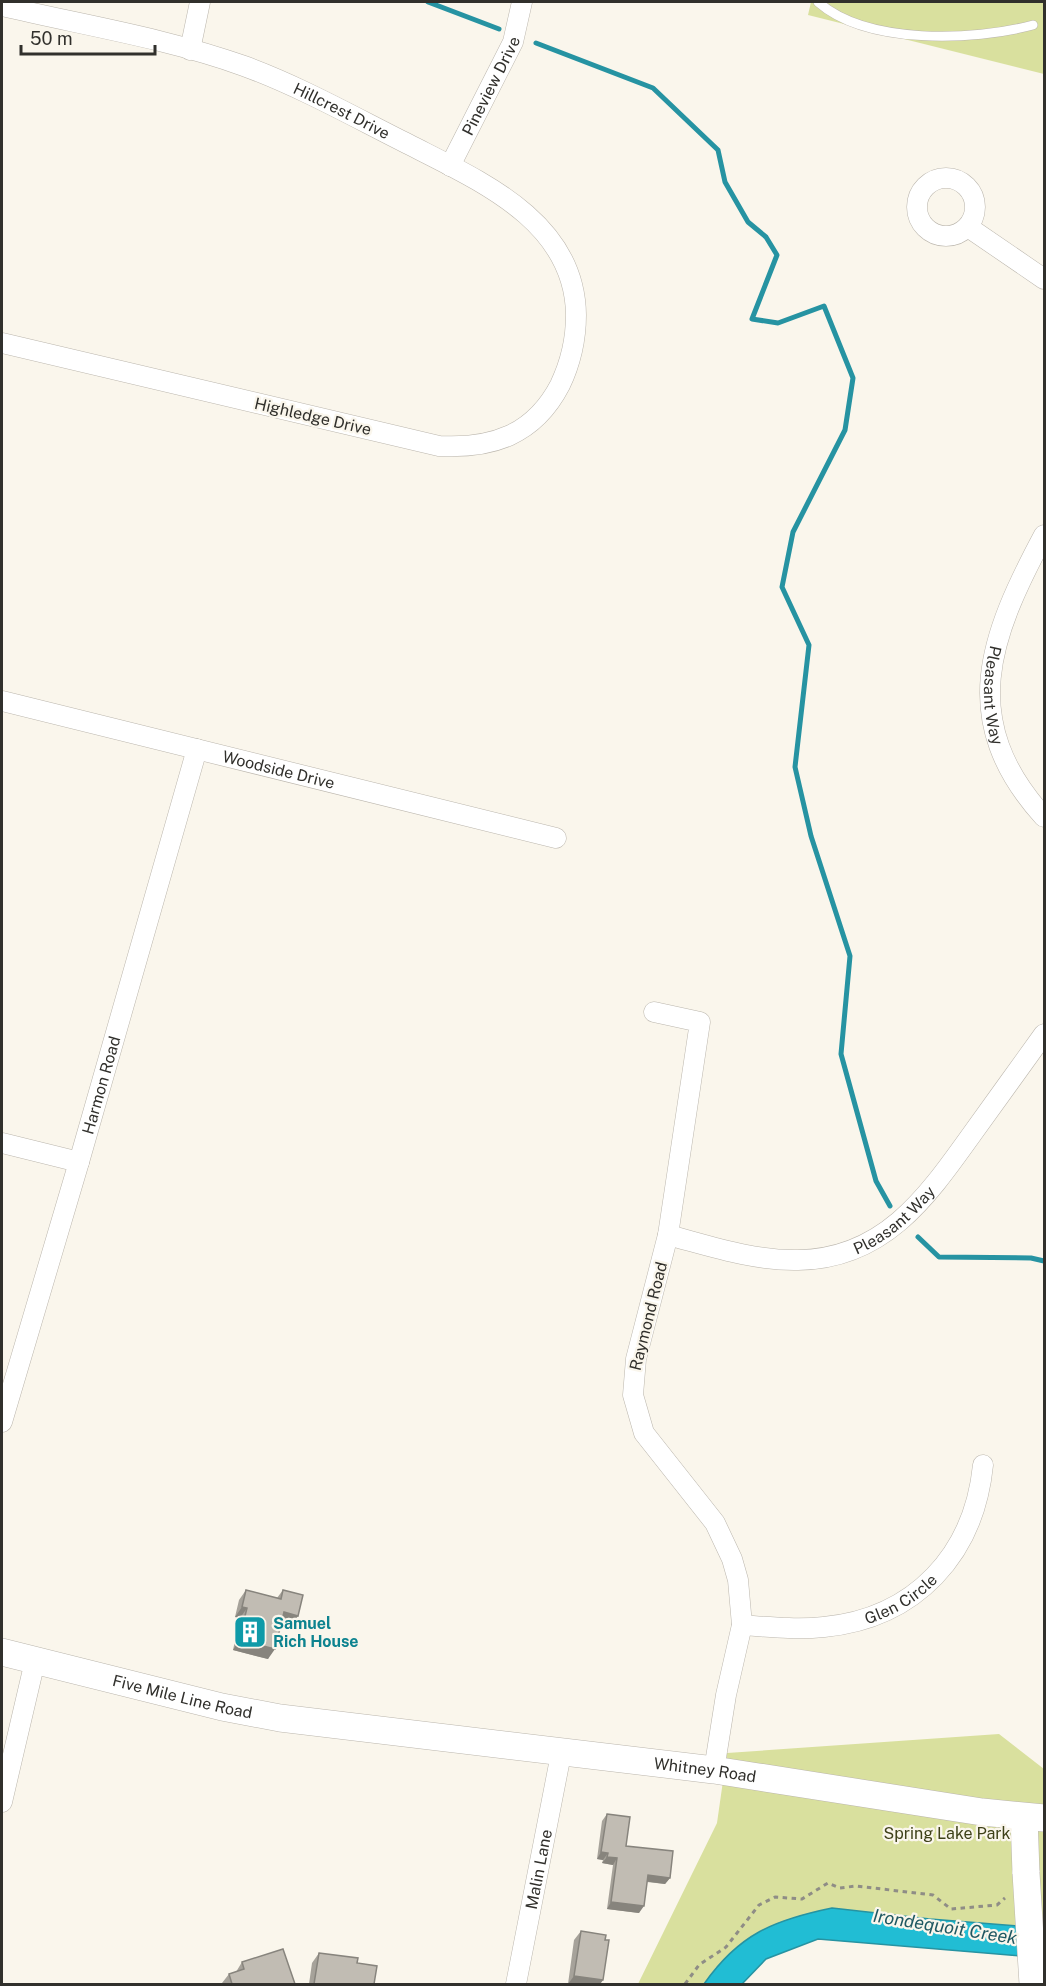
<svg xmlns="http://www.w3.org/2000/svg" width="1046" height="1986" font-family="'Public Sans',sans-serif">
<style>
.green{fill:#d9e09e}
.water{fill:#21bdd4;stroke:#2693a2;stroke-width:1.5}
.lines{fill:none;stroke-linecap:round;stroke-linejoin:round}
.stream{stroke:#2693a2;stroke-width:5}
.service-casing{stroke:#bbb6ad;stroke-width:10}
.minor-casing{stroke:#bbb6ad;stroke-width:21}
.secondary-casing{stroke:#bbb6ad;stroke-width:28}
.path{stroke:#8f8d86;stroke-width:3;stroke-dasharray:4.5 4.5;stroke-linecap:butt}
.service{stroke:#fff;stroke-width:9}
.minor{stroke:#fff;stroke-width:20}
.secondary{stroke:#fff;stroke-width:27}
.secondary-bridge-casing{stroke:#bbb6ad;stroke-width:28;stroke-linecap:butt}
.secondary-bridge{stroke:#fff;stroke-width:27}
.wall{fill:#a6a29a}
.shaded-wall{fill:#87847d}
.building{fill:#c1bcb3;stroke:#87847d;stroke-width:1.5}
.labels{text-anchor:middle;stroke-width:4.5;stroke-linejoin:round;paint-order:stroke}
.street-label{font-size:16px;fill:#31302c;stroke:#faf6ec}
.culture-label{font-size:16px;font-weight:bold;fill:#0d838f;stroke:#faf6ec;text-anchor:start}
.park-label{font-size:16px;fill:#3e4119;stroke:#faf6ec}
.water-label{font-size:18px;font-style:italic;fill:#1f5862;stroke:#faf6ec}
</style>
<rect width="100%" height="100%" fill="#faf6ec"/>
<path class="green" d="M 811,2 L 1044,2 L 1044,74 L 808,15 Z
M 999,1734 L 1044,1769 L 1044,1942 L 863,1915 L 716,1967 L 704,1984 L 638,1984 L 717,1823 L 727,1753 Z"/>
<path class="water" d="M 832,1908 L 930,1919 L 1044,1928 L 1044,1958 L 818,1939 L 766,1959 L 742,1984 L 704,1984 C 739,1934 774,1920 832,1908 Z"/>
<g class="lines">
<path class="stream" d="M 428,2 L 499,29
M 536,43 L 653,88 L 718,150 L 725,182 L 748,222 L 766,237 L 777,255 L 752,319 L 778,323 L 824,306 L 853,378 L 845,430 L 793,532 L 782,587 L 809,645 L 795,767 L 811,836 L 850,956 L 841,1054 L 876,1181 L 890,1206
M 918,1237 L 939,1257 L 1031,1258 L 1044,1261"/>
<g class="service-casing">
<path id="service" d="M 818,2 C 867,45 973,41 1033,25"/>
</g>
<g class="minor-casing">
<g id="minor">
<path id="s1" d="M 2,6 C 82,25 166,38 244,66 C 301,87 354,117 408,144 C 480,181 575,221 576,315 C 576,340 571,362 560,385 C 534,435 492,449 439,446 L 2,343"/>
<path d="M 190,50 L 200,2"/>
<path id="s2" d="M 450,166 L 513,42 L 522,2"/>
<circle cx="946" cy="207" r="29"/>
<path d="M 968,227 L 1044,279"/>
<path id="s3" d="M 1044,535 C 990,636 956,720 1044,817"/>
<path id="s4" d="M 2,701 L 556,838"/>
<path d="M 654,1012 L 700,1022 L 668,1235 L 636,1359 L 633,1395 L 644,1433 L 715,1523 L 732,1559 L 738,1580 L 742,1625 L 726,1695 L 714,1770"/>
<path d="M 2,1143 L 79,1162"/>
<path id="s5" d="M 668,1235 C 710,1246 754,1261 798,1260 C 884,1259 927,1197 972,1134 C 996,1101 1020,1067 1044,1034"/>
<path id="s6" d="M 2,1422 L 79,1162 L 197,749"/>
<path id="s7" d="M 742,1625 C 769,1627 797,1630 824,1627 C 916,1618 974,1554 983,1465"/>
<path d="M 2,1802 L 35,1661"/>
<path id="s8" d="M 516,1984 L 561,1754"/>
</g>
</g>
<g class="secondary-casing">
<g id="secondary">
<path id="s9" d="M 2,1652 L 222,1707 L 280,1718 L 714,1770 L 982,1812 L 1044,1818"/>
<path d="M 1024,1817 L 1026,1873"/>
</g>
</g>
<path class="path" d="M 685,1984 L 699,1965 L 726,1947 L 759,1905 L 775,1897 L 802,1899 L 828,1883 L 840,1888 L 856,1886 L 933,1895 L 951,1909 L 997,1905 L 1005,1898"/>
<use href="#service" class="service"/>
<use href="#minor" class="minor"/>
<use href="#secondary" class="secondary"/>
<g class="secondary-bridge-casing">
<path id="secondary-bridge" d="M 1026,1873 L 1033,1984"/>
</g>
<use href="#secondary-bridge" class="secondary-bridge"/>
</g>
<path class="wall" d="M 246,1590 L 277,1598 L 283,1590 L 298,1616 L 291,1625 L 281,1623 L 268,1659 L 233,1650 L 240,1618 L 235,1617 L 239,1600 Z
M 607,1814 L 626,1846 L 670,1878 L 665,1884 L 647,1882 L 639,1913 L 607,1909 L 613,1865 L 602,1863 L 603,1860 L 597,1859 L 602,1821 Z
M 581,1931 L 603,1980 L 600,1984 L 568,1984 L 574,1940 Z
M 319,1953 L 357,1963 L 374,1984 L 309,1984 L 312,1963 Z
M 242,1962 L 295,1984 L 222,1984 L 222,1983 L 229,1974 L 236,1972 Z"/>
<path class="shaded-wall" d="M 242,1607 L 247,1608 L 240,1618 L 235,1617 Z
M 284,1612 L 298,1616 L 291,1625 L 277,1622 Z
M 239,1640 L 275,1649 L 268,1659 L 233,1650 Z
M 601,1852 L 608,1853 L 603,1860 L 597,1859 Z
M 607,1857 L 617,1858 L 613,1865 L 602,1863 Z
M 648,1875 L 670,1878 L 665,1884 L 643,1881 Z
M 611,1902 L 644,1906 L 639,1913 L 607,1909 Z
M 574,1976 L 603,1980 L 600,1984 L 568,1984 Z"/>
<path class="building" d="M 246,1590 L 281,1599 L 283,1590 L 303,1595 L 298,1616 L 284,1612 L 275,1649 L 239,1640 L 247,1608 L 242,1607 Z
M 607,1814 L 630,1817 L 626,1846 L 673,1851 L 670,1878 L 648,1875 L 644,1906 L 611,1902 L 617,1858 L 607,1857 L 608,1853 L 601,1852 Z
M 581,1931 L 606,1935 L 605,1940 L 609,1940 L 603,1980 L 574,1976 Z
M 283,1949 L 295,1984 L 232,1984 L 229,1974 L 244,1969 L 242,1962 Z
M 319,1953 L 358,1958 L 357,1963 L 377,1966 L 374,1984 L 314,1984 Z"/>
<defs>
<g id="building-square" transform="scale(1.725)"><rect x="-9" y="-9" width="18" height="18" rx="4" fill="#0f9aa8" stroke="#faf6ec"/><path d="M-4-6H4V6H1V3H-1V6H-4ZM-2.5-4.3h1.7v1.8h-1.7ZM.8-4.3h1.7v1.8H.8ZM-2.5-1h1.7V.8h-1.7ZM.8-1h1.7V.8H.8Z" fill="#fff"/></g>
</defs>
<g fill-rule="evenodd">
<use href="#building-square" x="250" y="1632"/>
</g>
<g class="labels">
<g class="street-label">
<text dy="6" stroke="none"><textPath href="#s2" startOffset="90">Pineview Drive</textPath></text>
<text dy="6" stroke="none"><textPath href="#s1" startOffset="357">Hillcrest Drive</textPath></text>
<text transform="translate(313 416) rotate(13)" y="6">Highledge Drive</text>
<text dy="6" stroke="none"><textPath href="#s3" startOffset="171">Pleasant Way</textPath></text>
<text dy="6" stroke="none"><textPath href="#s4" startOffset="285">Woodside Drive</textPath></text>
<text dy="6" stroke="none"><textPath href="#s6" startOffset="351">Harmon Road</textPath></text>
<text dy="6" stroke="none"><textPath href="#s5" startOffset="240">Pleasant Way</textPath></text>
<text transform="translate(648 1316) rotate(-76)" y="6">Raymond Road</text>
<text dy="6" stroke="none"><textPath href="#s7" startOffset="165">Glen Circle</textPath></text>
<text dy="6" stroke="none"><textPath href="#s9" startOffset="186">Five Mile Line Road</textPath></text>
<text dy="6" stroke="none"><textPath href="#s9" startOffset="714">Whitney Road</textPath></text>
<text dy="6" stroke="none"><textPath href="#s8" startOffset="117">Malin Lane</textPath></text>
</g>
<g class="culture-label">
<text x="273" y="1629">Samuel<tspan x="273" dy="18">Rich House</tspan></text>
</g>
<g class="park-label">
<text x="947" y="1839">Spring Lake Park</text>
</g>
<g class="water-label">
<text transform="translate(945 1927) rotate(9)" y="6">Irondequoit Creek</text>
</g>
</g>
<rect width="1046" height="1986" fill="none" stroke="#31302c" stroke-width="6"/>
<path d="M21 45v9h134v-9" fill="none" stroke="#31302c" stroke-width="3"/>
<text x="30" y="45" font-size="18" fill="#31302c" stroke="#faf6ec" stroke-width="4.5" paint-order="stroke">50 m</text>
</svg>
